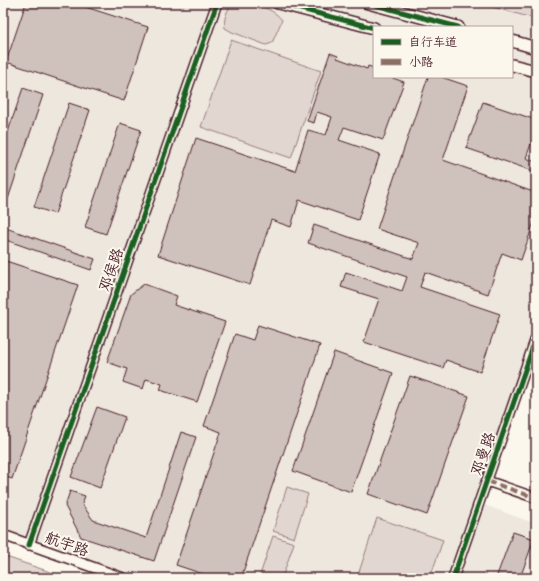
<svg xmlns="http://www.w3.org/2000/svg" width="539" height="581" font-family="Sriracha,'LXGW WenKai TC',sans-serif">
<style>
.built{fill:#eee7de;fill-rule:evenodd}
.green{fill:#e2d7d0;stroke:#967b7e}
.building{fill:#cfc2bc;stroke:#4a1f2b}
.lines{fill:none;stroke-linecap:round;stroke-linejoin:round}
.minor-casing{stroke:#4a1f2b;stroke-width:12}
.major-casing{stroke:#4a1f2b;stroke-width:14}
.minor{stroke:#fbf7ec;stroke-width:9}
.major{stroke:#fbf7ec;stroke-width:11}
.quiet{stroke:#8d6e63;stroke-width:4;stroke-dasharray:8 4;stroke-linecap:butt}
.cycleway-casing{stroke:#fbf7ec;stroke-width:8}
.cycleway{stroke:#1b5e20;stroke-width:5}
.labels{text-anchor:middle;stroke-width:4;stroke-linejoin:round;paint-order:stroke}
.street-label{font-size:15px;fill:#4a1f2b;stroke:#fbf7ec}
</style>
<rect width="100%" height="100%" fill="#fbf7ec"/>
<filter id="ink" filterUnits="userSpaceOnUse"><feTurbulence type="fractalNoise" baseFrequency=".025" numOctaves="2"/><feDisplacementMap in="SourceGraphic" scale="8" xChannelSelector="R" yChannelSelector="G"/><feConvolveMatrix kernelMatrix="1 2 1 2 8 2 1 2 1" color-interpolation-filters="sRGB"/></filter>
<g filter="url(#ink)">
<path class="built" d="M 3,3 L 536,3 L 536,338 L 479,503 L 536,524 L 536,578 L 123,578 L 3,535 ZM 374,27 L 512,27 L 512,77 L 374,77 Z"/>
<path class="green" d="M 232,3 C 249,3 270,5 282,20 L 272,43 L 266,45 L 232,32 L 225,28 C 223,19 227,11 232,3 Z
M 478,3 L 536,3 L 536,19 Z
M 231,40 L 321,71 L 291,158 L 201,127 Z
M 287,487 L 308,494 L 294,538 L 273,531 Z
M 377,518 L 443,540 L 430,578 L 357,578 Z
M 273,536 L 294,543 L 282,578 L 259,578 Z
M 3,556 L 68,578 L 3,578 Z"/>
<path class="building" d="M 26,3 L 73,3 L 148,27 L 124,101 L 6,62 Z
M 330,53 L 338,56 L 337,58 L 367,69 L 368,66 L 374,68 L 374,77 L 390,77 L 404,82 L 383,140 L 344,127 L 339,140 L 380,154 L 358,220 L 299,200 L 291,227 L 271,220 L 250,285 L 158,255 L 196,138 L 295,171 L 308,130 L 326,135 L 332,117 L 317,112 L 314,123 L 307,121 Z
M 428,77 L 441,77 L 468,86 L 443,160 L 536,193 L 536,216 L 521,260 L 502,253 L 488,294 L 425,272 L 420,287 L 500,314 L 480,372 L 446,360 L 443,368 L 364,342 L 379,299 L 341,287 L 346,272 L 402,291 L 407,277 L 308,243 L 314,225 L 413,259 L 419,243 L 377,229 Z
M 23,88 L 43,95 L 8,199 L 3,197 L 3,146 Z
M 483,102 L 536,120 L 536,130 L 526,158 L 536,162 L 536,172 L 466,148 Z
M 69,103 L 90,110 L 55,214 L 34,207 Z
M 120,123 L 141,130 L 106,234 L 85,227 Z
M 3,227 L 95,259 L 91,270 L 3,239 Z
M 3,260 L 78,285 L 12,479 L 3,476 Z
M 144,284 L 177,296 L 174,305 L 225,322 L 197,402 L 160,390 L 162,384 L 146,379 L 143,389 L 123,382 L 127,369 L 107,362 L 131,294 Z
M 258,325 L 320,345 L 241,578 L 215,578 L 176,565 L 221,432 L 204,426 L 235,334 L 253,340 Z
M 334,352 L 393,373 L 351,492 L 293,471 Z
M 410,376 L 469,396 L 427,515 L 368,494 Z
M 97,407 L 125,417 L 100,488 L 71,477 Z
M 181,432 L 196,437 L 154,561 L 81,537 L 65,506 L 70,491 L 85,496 L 82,504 L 93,520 L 146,538 Z
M 513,532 L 534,539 L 520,578 L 496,578 Z"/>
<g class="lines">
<g class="minor-casing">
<path id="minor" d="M 487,481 L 536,498
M 3,535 L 123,578
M 29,545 L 217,3
M 453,578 L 536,338"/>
</g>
<g class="major-casing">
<path id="major" d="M 278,3 L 374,28
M 368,3 L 458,27
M 512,41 L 536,48
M 512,65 L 536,71"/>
</g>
<use href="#minor" class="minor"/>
<use href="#major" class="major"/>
<path class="quiet" d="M 487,481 L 536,498"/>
<g class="cycleway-casing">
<path id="cycleway" d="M 278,3 L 374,28
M 368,3 L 458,27
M 29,545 L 217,3
M 453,578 L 536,338"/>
</g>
<use href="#cycleway" class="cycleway"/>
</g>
</g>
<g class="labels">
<g class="street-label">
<text transform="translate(111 270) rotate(-71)" y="5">邓侯路</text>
<text transform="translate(483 454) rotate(-71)" y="5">邓曼路</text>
<text transform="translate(67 544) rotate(19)" y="5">航宇路</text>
</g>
</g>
<rect width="539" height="581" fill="none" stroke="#fbf7ec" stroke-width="16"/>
<rect x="8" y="8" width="523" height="565" fill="none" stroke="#4a1f2b" stroke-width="1.5" filter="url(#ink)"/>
<rect x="373" y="26" width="140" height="52" fill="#fbf7ec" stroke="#b4a19f"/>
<rect x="381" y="39" width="20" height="6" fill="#1b5e20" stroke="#b4a19f"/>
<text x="409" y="46" font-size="12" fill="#4a1f2b">自行车道</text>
<rect x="381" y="59" width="20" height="6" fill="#8d6e63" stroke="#b4a19f"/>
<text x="409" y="66" font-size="12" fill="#4a1f2b">小路</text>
</svg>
